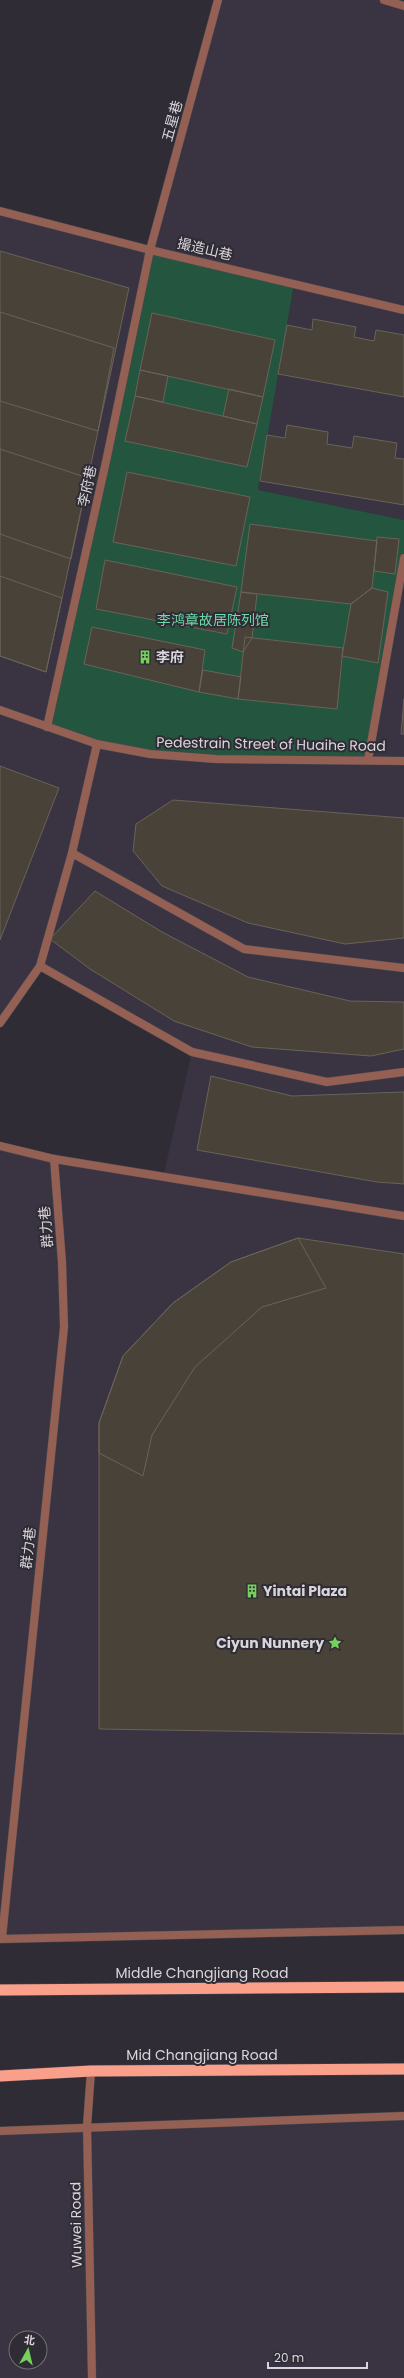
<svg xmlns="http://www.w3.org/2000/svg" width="404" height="2378" font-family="Poppins,'Noto Sans SC',sans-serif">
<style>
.built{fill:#393342;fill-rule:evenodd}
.green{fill:#24563f}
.building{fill:#484239;stroke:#696359}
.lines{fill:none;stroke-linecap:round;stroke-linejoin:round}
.pedestrian-casing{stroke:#4b4750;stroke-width:9}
.minor-casing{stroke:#4b4750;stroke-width:9}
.tertiary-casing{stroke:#4b4750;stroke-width:9}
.trunk-casing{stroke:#4b4750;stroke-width:12}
.pedestrian{stroke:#936053;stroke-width:8}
.minor{stroke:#936053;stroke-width:8}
.tertiary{stroke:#936053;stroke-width:8}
.trunk{stroke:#faa08a;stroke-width:11}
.labels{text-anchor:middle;stroke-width:4;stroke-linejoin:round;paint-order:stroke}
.street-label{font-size:14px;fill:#d8d6db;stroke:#302c35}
.park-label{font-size:14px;fill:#6cdaa7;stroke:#302c35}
.poi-label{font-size:14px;font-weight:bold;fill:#d8d6db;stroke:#302c35;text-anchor:start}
</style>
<rect width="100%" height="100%" fill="#302c35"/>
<path class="built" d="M 218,0 L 384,0 L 404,6 L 404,520 L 258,490 L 294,284 L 107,457 L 404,558 L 404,1930 L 0,1939 L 0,1146 L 163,1177 L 192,1052 L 40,967 L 0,1023 L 0,211 L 150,250 Z
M 404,2116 L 404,2378 L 0,2378 L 0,2131 ZM 16,2338 L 40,2338 L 40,2362 L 16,2362 Z"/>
<path class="green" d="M 150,250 L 294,284 L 258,490 L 404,520 L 404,558 L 368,760 L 150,754 L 47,727 Z"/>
<path class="building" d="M 0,251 L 129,288 L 46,672 L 0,656 Z
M 0,312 L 114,348 L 98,431 L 0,401 Z
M 152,313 L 275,340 L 263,397 L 140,370 Z
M 313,319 L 356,327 L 354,337 L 374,341 L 376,330 L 404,335 L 404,397 L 278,374 L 287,325 L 312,330 Z
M 140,370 L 168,376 L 163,402 L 135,396 Z
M 229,389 L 263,397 L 257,424 L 223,416 Z
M 135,396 L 257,424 L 247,467 L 125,441 Z
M 287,425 L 328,432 L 327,444 L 352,448 L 354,436 L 397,443 L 395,458 L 404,459 L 404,505 L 260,481 L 267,435 L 285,438 Z
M 0,449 L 88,478 L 71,559 L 0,534 Z
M 127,472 L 250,497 L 236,566 L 113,542 Z
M 250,524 L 377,541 L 372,588 L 351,604 L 241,592 Z
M 377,537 L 399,539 L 395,574 L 374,571 Z
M 105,560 L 237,587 L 227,634 L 96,609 Z
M 0,576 L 62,598 L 46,672 L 0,656 Z
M 372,588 L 388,592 L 378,663 L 342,656 L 351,604 Z
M 241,592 L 257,594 L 252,638 L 243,652 L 232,648 Z
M 92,627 L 205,650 L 199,692 L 84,664 Z
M 245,637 L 343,648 L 337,709 L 238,699 Z
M 203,670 L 241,677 L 238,699 L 199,692 Z
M 404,699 L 404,734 L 401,734 Z
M 0,766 L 59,788 L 0,940 Z
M 173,800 L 404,818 L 404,938 L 345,944 L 248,923 L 162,886 L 133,851 L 136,824 Z
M 95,891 L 162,932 L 248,977 L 350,1001 L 404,1002 L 404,1049 L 371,1056 L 252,1047 L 174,1021 L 90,969 L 50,939 Z
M 211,1076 L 292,1096 L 404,1092 L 404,1184 L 377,1182 L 197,1150 Z
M 298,1238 L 404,1254 L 404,1734 L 99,1729 L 99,1423 L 123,1356 L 173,1303 L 231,1262 Z
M 298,1238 L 326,1288 L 262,1307 L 195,1367 L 152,1435 L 143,1476 L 99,1453 L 99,1423 L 123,1356 L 173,1303 L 231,1262 Z"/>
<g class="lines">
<g class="pedestrian-casing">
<path id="pedestrian" d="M 384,0 L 404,6
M 0,211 L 150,250 L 404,310
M 0,710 L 97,744 L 150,754 L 216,759 L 404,761
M 47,727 L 107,457 L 150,250 L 218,0
M 368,760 L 404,558
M 72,853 L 244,949 L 404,968
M 40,966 L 192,1052 L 327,1082 L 404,1072
M 0,1023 L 40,966 L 72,853 L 97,744
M 2,1938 L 64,1327 L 62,1262 L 54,1159"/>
</g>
<g class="minor-casing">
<path id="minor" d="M 0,1939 L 404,1930
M 0,2131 L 404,2116"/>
</g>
<g class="tertiary-casing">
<path id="tertiary" d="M 0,1146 L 54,1159 L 404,1216
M 91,2071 L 87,2126 L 92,2378"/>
</g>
<g class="trunk-casing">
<path id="trunk" d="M 0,1990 L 404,1987
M 0,2076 L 91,2071 L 404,2069"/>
</g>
<use href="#pedestrian" class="pedestrian"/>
<use href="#minor" class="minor"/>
<use href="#tertiary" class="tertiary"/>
<use href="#trunk" class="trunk"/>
</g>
<defs>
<g id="building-bare" transform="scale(1.08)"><path d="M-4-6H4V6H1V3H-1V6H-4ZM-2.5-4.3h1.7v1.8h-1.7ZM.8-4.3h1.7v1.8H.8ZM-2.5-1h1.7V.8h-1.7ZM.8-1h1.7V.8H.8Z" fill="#74d25c" stroke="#302c35" stroke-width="2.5" paint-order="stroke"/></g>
<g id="sight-bare" transform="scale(1.08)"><path d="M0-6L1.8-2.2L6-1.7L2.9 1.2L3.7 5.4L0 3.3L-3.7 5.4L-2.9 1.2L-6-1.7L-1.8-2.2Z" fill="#74d25c" stroke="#302c35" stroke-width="2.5" paint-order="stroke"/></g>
</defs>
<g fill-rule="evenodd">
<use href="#building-bare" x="145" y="657"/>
<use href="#building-bare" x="252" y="1591"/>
<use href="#sight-bare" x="335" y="1643"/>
</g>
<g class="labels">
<g class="street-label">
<text transform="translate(172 121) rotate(-75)" y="5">五星巷</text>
<text transform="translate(205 249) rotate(13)" y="5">撮造山巷</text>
<text transform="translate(87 486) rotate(-78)" y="5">李府巷</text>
<text transform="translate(271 744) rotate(1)" y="5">Pedestrain Street of Huaihe Road</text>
<text transform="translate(46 1227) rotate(-95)" y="5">群力巷</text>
<text transform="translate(28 1548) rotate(-84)" y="5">群力巷</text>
<text x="202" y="1978">Middle Changjiang Road</text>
<text x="202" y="2060">Mid Changjiang Road</text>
<text transform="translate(76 2225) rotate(-91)" y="5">Wuwei Road</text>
</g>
<g class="park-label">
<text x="213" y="625">李鸿章故居陈列馆</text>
</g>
<g class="poi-label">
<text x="156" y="662">李府</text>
<text x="263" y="1596">Yintai Plaza</text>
<text x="324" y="1648" text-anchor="end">Ciyun Nunnery</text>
</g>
</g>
<g transform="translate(28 2350) rotate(8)"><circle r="19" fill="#302c35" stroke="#737077"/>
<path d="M0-3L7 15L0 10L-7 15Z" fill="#74d25c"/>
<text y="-6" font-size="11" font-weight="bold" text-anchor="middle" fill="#d8d6db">北</text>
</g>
<path d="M268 2362v6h99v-6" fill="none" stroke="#d8d6db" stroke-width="2"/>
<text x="274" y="2362" font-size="12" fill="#d8d6db" stroke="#302c35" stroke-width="3" paint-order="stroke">20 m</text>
</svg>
